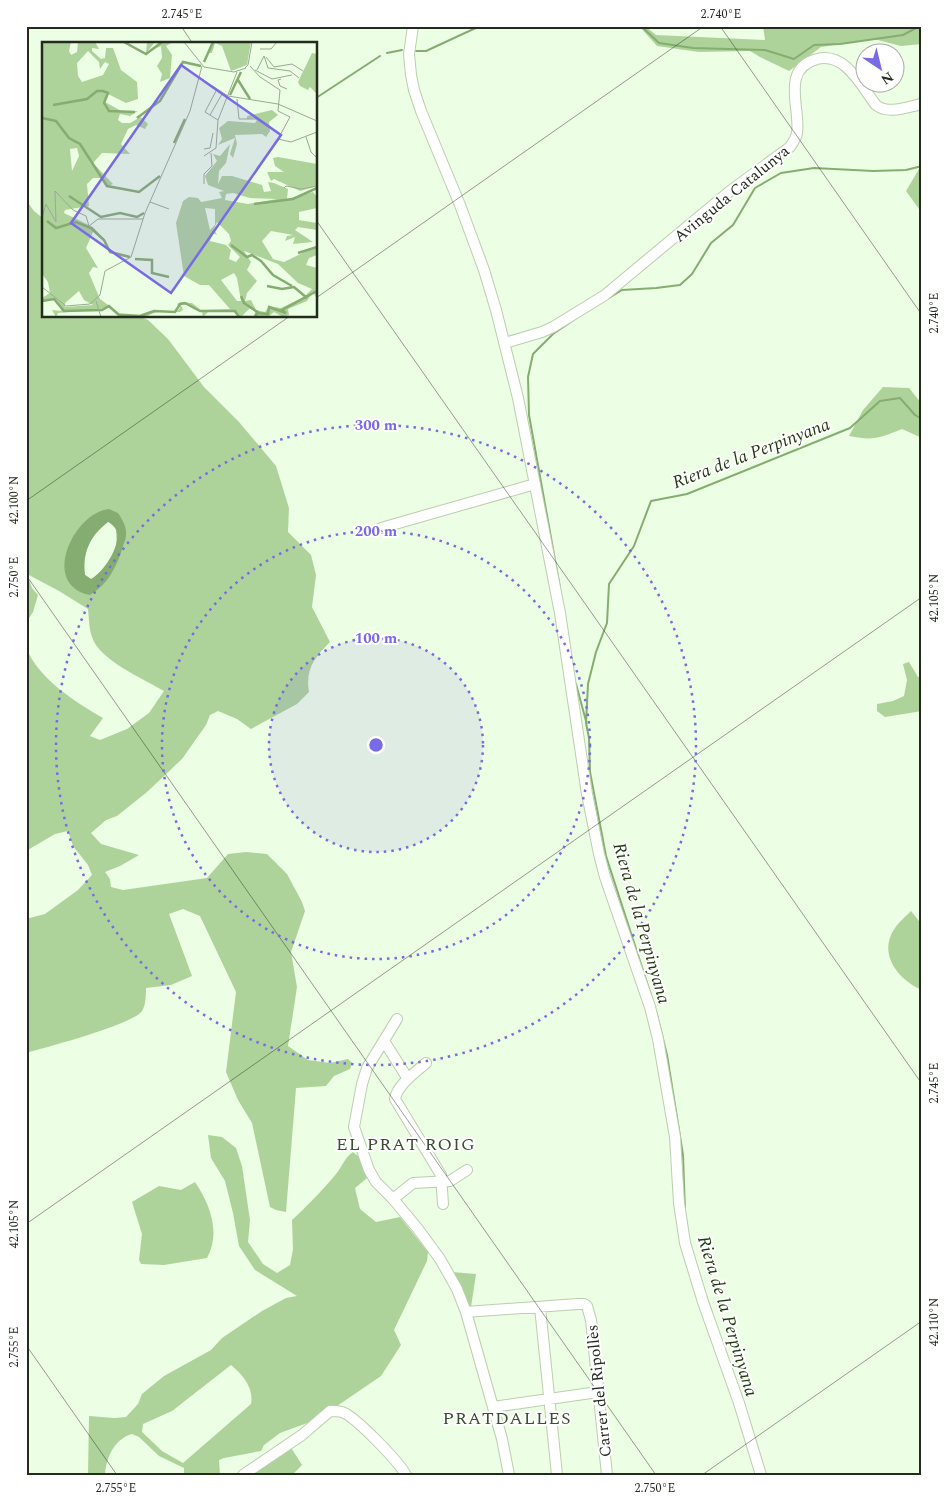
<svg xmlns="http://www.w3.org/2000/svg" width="948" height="1501" font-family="Spectral,serif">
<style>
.green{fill:#aed39a;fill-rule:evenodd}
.water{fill:#86ad71;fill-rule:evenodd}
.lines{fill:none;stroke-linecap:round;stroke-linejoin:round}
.stream{stroke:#86ad71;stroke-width:2}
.minor-casing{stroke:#bacfaf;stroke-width:12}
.minor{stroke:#fff;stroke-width:10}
.ticks{fill:none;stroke:#222b1e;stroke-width:1;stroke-opacity:0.45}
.ring{fill:none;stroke:#796ae5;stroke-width:2.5;stroke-dasharray:2.5 5}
.labels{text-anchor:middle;stroke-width:4;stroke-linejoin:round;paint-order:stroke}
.street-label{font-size:16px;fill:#222b1e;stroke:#fff}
.water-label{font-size:18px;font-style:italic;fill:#1f390e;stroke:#fff}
.neighbourhood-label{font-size:18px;letter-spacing:1px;fill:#3b4d32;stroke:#fff}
.inset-river{fill:none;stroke:#86ad71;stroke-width:2.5}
.inset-road{fill:none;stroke:#9baa94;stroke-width:1}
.view{fill:#796ae5;fill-opacity:0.15;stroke:#796ae5;stroke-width:2.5}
.inset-edge{fill:none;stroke:#222b1e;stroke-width:2.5}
.centre{fill:#796ae5;stroke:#fff;stroke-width:2.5}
.ring-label{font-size:15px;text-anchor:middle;font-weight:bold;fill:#796ae5;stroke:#fff;stroke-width:4;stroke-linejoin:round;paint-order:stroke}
.neatline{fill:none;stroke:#222b1e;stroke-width:2}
.ticks-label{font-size:12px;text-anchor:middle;fill:#222b1e}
</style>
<rect width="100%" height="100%" fill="#ecfee3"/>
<path class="green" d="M 639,26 L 645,26 L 656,35 L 765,40 L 763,26 L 922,26 L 922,44 L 901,46 L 874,39 L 821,47 L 789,71 L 760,57 L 750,51 L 699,52 L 657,46 Z
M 922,164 L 922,213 L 906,191 Z
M 26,200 L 34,211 L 44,219 L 44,316 L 139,316 L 148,320 L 168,339 L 204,387 L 239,422 L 276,466 L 289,508 L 288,532 L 311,555 L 316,575 L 312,607 L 330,642 C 315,657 305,669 309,692 L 297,704 L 251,729 L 237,719 L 218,711 L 210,715 L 206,725 L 182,759 L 147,792 L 117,816 L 106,820 L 91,833 L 101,844 L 139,855 L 120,866 L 105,872 L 110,879 L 111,887 L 123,890 L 207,878 L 228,854 L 246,852 L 267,854 L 287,874 L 302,902 L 305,911 L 291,952 L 297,987 L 288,1046 L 308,1060 L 330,1063 L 348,1059 L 352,1063 L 350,1069 L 334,1076 L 326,1086 L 296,1088 L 286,1212 L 276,1210 L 270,1207 L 252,1123 L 238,1100 L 226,1072 L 236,992 L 200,916 L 183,909 L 169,914 L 192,976 L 171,985 L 146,988 C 146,994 146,1005 142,1011 C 132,1025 47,1047 26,1053 L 26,919 L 45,914 L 78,890 L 92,875 L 88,865 L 73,846 L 68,831 L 55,834 L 26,851 L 26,648 C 40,680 74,701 103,718 L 90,736 L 100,740 L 127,729 L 149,713 L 164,691 C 144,679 99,660 92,637 C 89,629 89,618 88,609 L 59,591 L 27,574 L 32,588 L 38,595 L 33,612 L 26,623 ZM 108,521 L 116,529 C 116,534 117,541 116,546 C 113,559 103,573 91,579 L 85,575 C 82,553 90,535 108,521 Z
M 883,387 L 909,388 L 922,404 L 922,438 L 902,429 C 879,438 874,441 849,436 L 863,410 Z
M 909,662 L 918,677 L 922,677 L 922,711 L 885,717 L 877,711 L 877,704 L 893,701 L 904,696 L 907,680 L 903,664 Z
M 911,911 L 922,925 L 922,990 C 898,980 877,953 895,928 C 899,922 906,916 911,911 Z
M 208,1135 L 222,1137 L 236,1148 L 242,1166 L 250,1220 L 248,1242 L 263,1264 L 277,1273 L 290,1265 L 293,1249 L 292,1220 C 308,1205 322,1191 336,1174 C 342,1167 345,1157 353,1152 L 358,1156 L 367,1178 L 355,1188 L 360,1209 L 376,1222 L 400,1217 L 428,1252 L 427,1261 L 394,1330 L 401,1345 L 381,1376 L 318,1419 L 280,1433 L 264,1445 L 261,1451 L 224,1458 L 219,1460 L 220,1475 L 184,1475 L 184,1468 L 159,1456 L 139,1437 L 132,1434 C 114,1439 106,1458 105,1475 L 88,1475 L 89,1416 L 114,1418 L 126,1417 L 138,1404 L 142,1394 L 164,1376 L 211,1350 L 222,1338 L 262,1311 L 286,1298 L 297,1296 L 255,1270 L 239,1246 L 233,1213 L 225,1181 L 211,1158 ZM 231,1365 C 243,1375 254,1388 251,1404 L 183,1463 L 162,1451 L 142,1432 L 143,1424 L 172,1411 Z
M 195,1182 C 210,1204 221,1233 207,1258 L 164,1265 L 141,1264 L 139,1260 L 142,1234 L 132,1202 L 159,1186 L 181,1190 Z
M 452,1272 L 476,1274 L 471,1307 L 469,1308 Z
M 290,1446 L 302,1465 L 292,1475 L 252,1475 Z"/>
<path class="water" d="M 109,509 L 118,513 C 122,519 127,527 126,535 C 126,539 124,543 123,546 C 117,567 108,584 90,595 C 40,585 73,513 109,509 ZM 108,522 C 131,532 106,571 91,579 L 85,575 C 82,553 90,536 108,522 Z"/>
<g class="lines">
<path class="stream" d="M 641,26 L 659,43 L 693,48 L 765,50 L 794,59 L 814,45 L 840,44 L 903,35 L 920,26
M 416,51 L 426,51 L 480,26
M 387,53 L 402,50
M 316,98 L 380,56
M 609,298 L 622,290 L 656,288 L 680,285 L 692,274 L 711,243 L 733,225 L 755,188 L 781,173 L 814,168 L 873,171 L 906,170 L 922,166
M 560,588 L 529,415 L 528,377 L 533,354 L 553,334 L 581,315
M 576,684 L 586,721
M 651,995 L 606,856 L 590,772 L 589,738 L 586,723 L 588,684 L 596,652 L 607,623 L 609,584 L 634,546 L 651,501 L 687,494 L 850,428 L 880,401 L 900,398 L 915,415 L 922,419
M 656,1011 L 667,1055 L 683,1155 L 685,1211
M 706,1296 L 712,1313"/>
<g class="minor-casing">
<path id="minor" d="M 413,26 L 409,54 L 411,75 L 414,90 L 421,111 L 460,205 L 484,270 L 496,310 L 518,398 L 560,613 L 587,794 L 599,854 L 605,877 L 650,1007 L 658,1039 L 675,1137 L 679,1203 L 685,1243 L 703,1302 L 739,1403 L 761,1475
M 505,343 L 542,332 L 553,327 L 605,295 L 730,191 L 790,147 C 793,142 796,139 797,133 C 801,109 780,69 817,59 C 846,52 861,86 876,105 C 888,115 907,107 922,104
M 381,528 L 535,484
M 397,1019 L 367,1068 L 362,1084 L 354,1127 L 369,1170 L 376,1182 L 393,1199 L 418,1229 L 440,1259 L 457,1289 L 466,1312 L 502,1439 L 509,1475
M 384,1041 L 408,1079
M 426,1063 C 416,1072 397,1085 395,1099 L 441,1175 L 443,1204
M 393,1199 L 413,1183 L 450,1181 L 467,1170
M 540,1307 L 557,1475
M 466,1312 L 578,1304 L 584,1304 L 587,1306 L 591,1320 L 607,1475
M 493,1407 L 598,1392
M 243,1475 L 302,1435 L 330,1411 C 334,1411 338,1411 342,1412 C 355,1416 399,1462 406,1475"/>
</g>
<use href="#minor" class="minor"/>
</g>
<path class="ticks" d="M 181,26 L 193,44M 720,26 L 922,315M 316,220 L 922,1084M 316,298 L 704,26M 26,501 L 290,316M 26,575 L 656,1475M 26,1224 L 922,597M 26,1345 L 117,1475M 702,1475 L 922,1321"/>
<circle cx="376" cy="745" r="107" fill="#796ae5" fill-opacity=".12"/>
<g class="ring">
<circle cx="376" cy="745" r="107"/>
<circle cx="376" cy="745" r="214"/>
<circle cx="376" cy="745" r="320"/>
</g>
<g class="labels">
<g class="street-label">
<text transform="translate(731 193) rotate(-39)" y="6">Avinguda Catalunya</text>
<text transform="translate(598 1391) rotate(-96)" y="6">Carrer del Ripollès</text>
</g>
<g class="water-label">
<text transform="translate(751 453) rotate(-21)" y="6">Riera de la Perpinyana</text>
<text transform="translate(642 923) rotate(74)" y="6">Riera de la Perpinyana</text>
<text transform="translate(728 1316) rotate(73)" y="6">Riera de la Perpinyana</text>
</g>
<g class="neighbourhood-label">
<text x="406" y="1150">EL PRAT ROIG</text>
<text x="507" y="1424">PRATDALLES</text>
</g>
</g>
<g transform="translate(42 42)">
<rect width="275" height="275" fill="#ecfee3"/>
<path d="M 0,0 L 29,0 L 27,9 L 29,13 L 35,10 L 36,0 L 53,0 L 57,7 L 50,6 L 50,9 L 59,17 L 63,16 L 64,6 L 71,6 L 79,28 L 95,40 L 96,57 L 84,61 L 66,52 L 63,60 L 81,70 L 96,69 L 88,74 L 78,72 L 76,78 L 80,81 L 88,81 L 99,75 L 106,82 L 103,87 L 94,83 L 86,87 L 79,102 L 88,112 L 60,111 L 51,121 L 71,142 L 64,145 L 59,136 L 51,136 L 45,142 L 47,164 L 23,168 L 22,171 L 51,185 L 63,198 L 64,207 L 62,199 L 51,190 L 44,206 L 56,226 L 51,225 L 47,231 L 58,257 L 77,271 L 98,273 L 109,269 L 135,269 L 138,266 L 135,262 L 139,260 L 150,261 L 159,268 L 188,267 L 167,243 L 158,243 L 142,234 L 134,181 L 141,159 L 147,155 L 156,156 L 159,160 L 180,156 L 177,150 L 182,149 L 166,143 L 163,134 L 175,119 L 171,112 L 178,114 L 188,102 L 184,121 L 177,129 L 176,142 L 180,134 L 190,134 L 220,143 L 222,150 L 229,149 L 226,140 L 232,141 L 246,147 L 245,157 L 271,150 L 275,155 L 275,166 L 257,170 L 257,178 L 275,181 L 275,188 L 256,185 L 253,188 L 271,200 L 251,202 L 253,195 L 243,199 L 245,194 L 251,193 L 229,189 L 220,199 L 231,217 L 242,220 L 275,204 L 275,213 L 267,216 L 264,223 L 275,226 L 275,257 L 271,250 L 265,259 L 246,267 L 247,273 L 241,275 L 232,270 L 226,275 L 212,275 L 213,270 L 208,266 L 199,275 L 190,269 L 168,268 L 161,275 L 160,270 L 146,263 L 139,263 L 141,268 L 138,270 L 114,270 L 103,275 L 78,275 L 67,266 L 16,271 L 14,275 L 10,268 L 19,269 L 18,263 L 12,258 L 0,260 L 0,256 L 8,251 L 6,240 L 0,232 ZM 46,9 L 57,20 L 58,27 L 63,20 L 67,22 L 61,33 L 40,40 L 36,34 L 35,21 ZM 35,106 L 37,114 L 30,129 L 28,107 ZM 191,151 L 208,156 L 235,157 L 206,162 L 183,158 L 184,152 ZM 163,166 L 173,167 L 173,183 L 168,188 ZM 175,180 L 187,192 L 189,199 L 186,203 L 198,215 L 194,220 L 187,217 L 189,208 L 184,203 L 168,199 L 171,191 L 175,193 L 172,187 ZM 202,209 L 236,222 L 256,241 L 270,247 L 262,255 L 239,266 L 227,264 L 223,270 L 214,268 L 209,258 L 203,259 L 205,251 L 215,239 L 205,228 L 209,220 ZM 192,231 L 195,236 L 199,259 L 195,259 L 179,238 ZM 37,249 L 42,258 L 51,263 L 23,265 L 23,261 ZM 81,0 L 104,11 L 105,0 L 113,0 L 105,10 L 119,0 L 131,0 L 124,4 L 130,13 L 128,36 L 118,40 L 120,32 L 115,24 L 120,16 L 119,4 L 102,12 ZM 170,0 L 209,0 L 205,23 L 189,29 L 180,4 L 173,1 L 170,11 L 167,11 ZM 270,11 L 275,12 L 275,52 L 268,45 L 266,48 L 258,44 L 256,40 ZM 230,68 L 236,73 L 227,80 L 228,89 L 224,95 L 220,92 L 193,93 L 195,102 L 191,116 L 188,112 L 193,96 L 176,103 L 180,97 L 177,86 L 186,79 L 213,81 L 216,76 L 205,77 L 205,74 ZM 236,115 L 275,122 L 275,144 L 258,149 L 232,137 L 229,139 L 225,130 L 242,130 L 233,124 L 231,116 Z" fill="#aed39a" fill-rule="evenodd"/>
<path class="inset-river" d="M 82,0 L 104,12 L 120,0M 162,20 L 171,0M 196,38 L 208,57M 188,53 L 199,30M 11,63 L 45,57 L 55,49 L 61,49 L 66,51 L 62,61 L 67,69 L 93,70M 0,76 L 14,79 L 27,96 L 38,102 L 65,144 L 97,150 L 118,134M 95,76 L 118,59 L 141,20 L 159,24M 132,101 L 143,77M 27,154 L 59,175 L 78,171 L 95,175 L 102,171M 212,162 L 251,157 L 275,146M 5,179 L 14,186 L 34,180 L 49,186 L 62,198 L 68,210 L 88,215M 189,203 L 205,215 L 210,213 L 219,219 L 231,233 L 250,244M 256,211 L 275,205M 93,217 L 110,218 L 110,231 L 127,235M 225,244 L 240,247 L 252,245 L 265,256M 199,254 L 202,261 L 217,271M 0,259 L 12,257 L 22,269 L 60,268 L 67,264 L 77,273 L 98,274 L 112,269 L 133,270 L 138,262 L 143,261 L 158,269 L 193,269 L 197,275M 213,275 L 215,271 L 226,272 L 227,265 L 244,271 L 240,268 L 275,249"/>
<path class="inset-road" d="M 142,0 L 162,25 L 192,30 L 204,26M 218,7 L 229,7 L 235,0M 224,15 L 232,25 L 250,22 L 261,29M 208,24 L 218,35 L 238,48 L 236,69 L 248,75 L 236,97 L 249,100 L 275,90M 202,27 L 206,23 L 210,0M 213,28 L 230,37 L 250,33M 215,28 L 222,14 L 226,26 L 248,29 L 257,36M 158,36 L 186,54 L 236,62 L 275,79M 239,37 L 236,38 L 238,44 L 245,47M 174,49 L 163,70 L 176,78M 195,57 L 197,77 L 215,77M 168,73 L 180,52M 264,95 L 269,110 L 275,116 L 275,124M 162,107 L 168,106 L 171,91M 162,114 L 174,106 L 176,78 L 195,30M 162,142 L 162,132 L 170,124 L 169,111M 242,146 L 244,144 L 260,147 L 275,144M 108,160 L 127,167M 0,175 L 4,162 L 14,180 L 13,149 L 31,168 L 44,174 L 47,184 L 56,177 L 101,177M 0,245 L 24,264 L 48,262 L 58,253 L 63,229 L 89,215 L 103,171 L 148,69 L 160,24M 54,259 L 59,275"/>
<path class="view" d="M 139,23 L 239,93 L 129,251 L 29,181 Z"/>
<rect width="275" height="275" class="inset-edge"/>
</g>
<circle cx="376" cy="745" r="8" class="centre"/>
<g class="ring-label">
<text x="376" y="430">300 m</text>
<text x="376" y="536">200 m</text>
<text x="376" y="643">100 m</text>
</g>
<rect width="948" height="1501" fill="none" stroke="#ffffff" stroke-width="55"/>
<g transform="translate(880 68) rotate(145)"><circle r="24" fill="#ffffff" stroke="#a7aaa5"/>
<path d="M0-4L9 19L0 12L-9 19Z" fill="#796ae5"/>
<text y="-8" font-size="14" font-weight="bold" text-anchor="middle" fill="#222b1e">N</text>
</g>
<rect x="28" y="28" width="892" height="1446" class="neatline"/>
<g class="ticks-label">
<text x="182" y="18">2.745°E</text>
<text x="721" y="18">2.740°E</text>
<text transform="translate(934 313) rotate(-90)" y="4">2.740°E</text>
<text transform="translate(14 500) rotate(-90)" y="4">42.100°N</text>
<text transform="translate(14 577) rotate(-90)" y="4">2.750°E</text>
<text transform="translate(934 598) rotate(-90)" y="4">42.105°N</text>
<text transform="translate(934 1083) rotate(-90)" y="4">2.745°E</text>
<text transform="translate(14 1224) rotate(-90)" y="4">42.105°N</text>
<text transform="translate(934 1322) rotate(-90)" y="4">42.110°N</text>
<text transform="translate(14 1347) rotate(-90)" y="4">2.755°E</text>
<text x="116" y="1492">2.755°E</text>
<text x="655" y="1492">2.750°E</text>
</g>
</svg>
